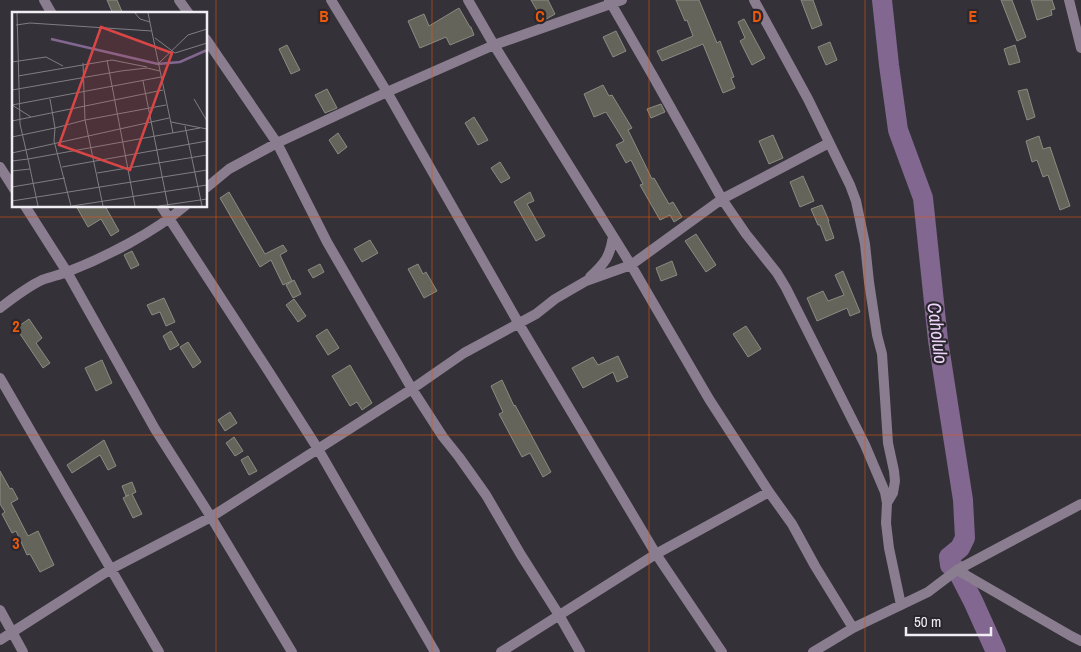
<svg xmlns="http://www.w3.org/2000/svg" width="1081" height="652" font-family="'Archivo Narrow',sans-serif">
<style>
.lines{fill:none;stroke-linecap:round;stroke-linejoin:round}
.river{stroke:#826790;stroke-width:20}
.building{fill:#65645b;stroke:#8c8b81}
.street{stroke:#897d8f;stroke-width:10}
.grid{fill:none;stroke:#e8590c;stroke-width:1;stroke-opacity:0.55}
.labels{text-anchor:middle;stroke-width:4.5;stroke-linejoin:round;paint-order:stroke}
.water-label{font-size:19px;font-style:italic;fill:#efd4fc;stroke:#2b272e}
.inset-river{fill:none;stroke:#826790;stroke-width:2.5}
.inset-road{fill:none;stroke:#807d83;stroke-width:1}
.view{fill:#da4646;fill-opacity:0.15;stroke:#da4646;stroke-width:2.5}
.inset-edge{fill:none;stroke:#f1eef3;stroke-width:2.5}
.grid-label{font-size:16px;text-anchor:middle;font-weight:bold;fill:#e8590c;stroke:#2b272e;stroke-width:4.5;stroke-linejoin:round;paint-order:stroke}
</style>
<rect width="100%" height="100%" fill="#353138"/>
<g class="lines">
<path class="river" d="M 882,0 L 889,65 L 898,130 L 923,198 L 938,340 L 963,500 L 965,538 L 960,548 L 949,557 L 950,565 L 957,570 L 973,601 L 996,652"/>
</g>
<path class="building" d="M 107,0 L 117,0 L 123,14 L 113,14 Z
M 531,0 L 548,0 L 555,14 L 543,21 Z
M 676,0 L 699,0 L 717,43 L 720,41 L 734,77 L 731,78 L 735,88 L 723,93 L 703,44 L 662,61 L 657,51 L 693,36 L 687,20 L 685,21 Z
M 801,0 L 813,0 L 822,25 L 812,29 Z
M 1001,0 L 1012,0 L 1026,37 L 1017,41 Z
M 1031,0 L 1052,0 L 1055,9 L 1051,10 L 1052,15 L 1037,20 Z
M 459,8 L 470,27 L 471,27 L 474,35 L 450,45 L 446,37 L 420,48 L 408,21 L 424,14 L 429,26 Z
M 744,19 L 765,58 L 752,65 L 740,41 L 745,38 L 738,22 Z
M 616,31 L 626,51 L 613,57 L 603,37 Z
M 830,42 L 837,60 L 826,65 L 818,47 Z
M 287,45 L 300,70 L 291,74 L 279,49 Z
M 1015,45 L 1020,62 L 1009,65 L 1004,49 Z
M 603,85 L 609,96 L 612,95 L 632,128 L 628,130 L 652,179 L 654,178 L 669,204 L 673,202 L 682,217 L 674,222 L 670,215 L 660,220 L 640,185 L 643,184 L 631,160 L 626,163 L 616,145 L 624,141 L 606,112 L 594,117 L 584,94 Z
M 327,89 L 337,108 L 325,113 L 315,95 Z
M 1027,89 L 1035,117 L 1027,120 L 1018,91 Z
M 661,104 L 665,112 L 651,118 L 647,109 Z
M 474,117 L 488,140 L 478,145 L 465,123 Z
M 338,133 L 347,147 L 338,154 L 329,140 Z
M 773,135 L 783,158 L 769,164 L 759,141 Z
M 1039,136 L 1043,149 L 1050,147 L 1070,206 L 1060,210 L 1048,175 L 1043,177 L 1037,160 L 1032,162 L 1026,141 Z
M 500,162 L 510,178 L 501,183 L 491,168 Z
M 803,176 L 814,201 L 800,207 L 790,182 Z
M 229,192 L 265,254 L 283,245 L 287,251 L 280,255 L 292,281 L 283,285 L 271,260 L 260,267 L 220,198 Z
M 530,192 L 534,201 L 527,204 L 545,236 L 536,241 L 514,202 Z
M 822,205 L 829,221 L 828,221 L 834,238 L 826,241 L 820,225 L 818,225 L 811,209 Z
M 76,206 L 105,206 L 119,231 L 111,236 L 101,219 L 88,227 Z
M 696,234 L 716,265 L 706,272 L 685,241 Z
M 370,240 L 378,253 L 362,262 L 354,249 Z
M 132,251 L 139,265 L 131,269 L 124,255 Z
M 672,261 L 677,275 L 661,281 L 656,268 Z
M 320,264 L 324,272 L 313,278 L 308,270 Z
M 418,264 L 423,274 L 426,272 L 437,291 L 424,298 L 408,269 Z
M 843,271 L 860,312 L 850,316 L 847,308 L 817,321 L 807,298 L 823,291 L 828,301 L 844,295 L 835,275 Z
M 294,280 L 301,294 L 293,298 L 286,285 Z
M 164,298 L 175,322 L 166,326 L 160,312 L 152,315 L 147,305 Z
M 294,299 L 306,316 L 298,322 L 286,305 Z
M 29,319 L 42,338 L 36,343 L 50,363 L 43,368 L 16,328 Z
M 746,326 L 761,349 L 748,357 L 733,334 Z
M 327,329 L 339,348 L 328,355 L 316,336 Z
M 171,331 L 179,345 L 170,350 L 163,336 Z
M 188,342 L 201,362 L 193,368 L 180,347 Z
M 618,356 L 628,377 L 617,382 L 613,372 L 583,388 L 572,368 L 593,357 L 598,365 Z
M 102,360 L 112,383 L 96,391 L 85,368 Z
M 350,365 L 372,403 L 362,410 L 357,402 L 350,406 L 332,376 Z
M 502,380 L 514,406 L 515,405 L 551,472 L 543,477 L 530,453 L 522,457 L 499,414 L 503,412 L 491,386 Z
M 230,412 L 237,423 L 225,431 L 218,420 Z
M 234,437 L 243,451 L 235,456 L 226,443 Z
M 104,440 L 116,466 L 108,470 L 100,455 L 72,473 L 67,465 Z
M 248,456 L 257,471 L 249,475 L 241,460 Z
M 0,471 L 10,489 L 12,488 L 18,499 L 11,503 L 28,536 L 38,531 L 54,565 L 40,572 L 30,554 L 27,555 L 16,531 L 12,533 L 2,514 L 5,512 L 0,504 Z
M 132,482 L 136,492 L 132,494 L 142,514 L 133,518 L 123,498 L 129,495 L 126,496 L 122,486 Z"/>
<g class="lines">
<path class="street" d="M 44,0 L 52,14
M 179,0 L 189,14
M 331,0 L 387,92 L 519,324 L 656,554 L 722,652
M 468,0 L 494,45 L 631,265 L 709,399 L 769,492 L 792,524 L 815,566 L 853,628
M 609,0 L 653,76 L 722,199 L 746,234 L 777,273 L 786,288 L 865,445 L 885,492 L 887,503 L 886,523 L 889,548 L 901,605
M 754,0 L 808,99 L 850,185 L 856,201 L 865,244 L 869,282 L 877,335 L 882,354 L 888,443 L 894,471 L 895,481 L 893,493 L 887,503
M 1069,0 L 1081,48
M 206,39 L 277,143 L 387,92 L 494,45 L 622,0
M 0,167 L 14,189
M 206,188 L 229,169 L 277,143 L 327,242 L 412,389 L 443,437 L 459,457 L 486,495 L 521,555 L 559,615 L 580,652
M 25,206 L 67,272 L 155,429 L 211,517 L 292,652
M 161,206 L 269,372 L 318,449 L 435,652
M 590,277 C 605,263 610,257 613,236
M 0,308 C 13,298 27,287 42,280 C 50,277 59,275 67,272 C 106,257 153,233 185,206
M 0,378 L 159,652
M 957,570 L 1071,636 L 1081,641
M 0,610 L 23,652
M 0,640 L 111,569 L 211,517 L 318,449 L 412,389 L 464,353 L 536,314 L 555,299 L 586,281 L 631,265 L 722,199 L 829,143
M 501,652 L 656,554 L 769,492
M 813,652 L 853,628 L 928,592 L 957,570 L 1081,504"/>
</g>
<path class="grid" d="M 216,0 L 216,652M 432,0 L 432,652M 649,0 L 649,652M 865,0 L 865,652M 0,217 L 1081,217M 0,435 L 1081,435"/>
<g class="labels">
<g class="water-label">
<text transform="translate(938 333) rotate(83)" y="7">Caholulo</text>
</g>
</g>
<g transform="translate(12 12)">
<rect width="195" height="195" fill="#353138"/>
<path class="inset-river" d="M 39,27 L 146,52 L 168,50 L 195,38"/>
<path class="inset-road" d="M 123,1 L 128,7 L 138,10M 136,1 L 161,121M 4,13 L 18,11 L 140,19M 143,26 L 163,41 L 195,31M 95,48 L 123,194M 0,50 L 34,45 L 51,54M 147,51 L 176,23 L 195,17M 6,64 L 100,48 L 135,55M 131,69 L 156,194M 0,78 L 109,59 L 135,56 L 148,59M 182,87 L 195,109M 0,93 L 149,65M 0,93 L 19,105M 0,109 L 151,78M 159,110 L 195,117M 173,114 L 190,194M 0,125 L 43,116 L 38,87M 0,141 L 157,106M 0,149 L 16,147 L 8,112 L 5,1M 50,155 L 195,129M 0,159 L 18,157M 85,161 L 195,143M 0,175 L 53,166M 0,189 L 195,158M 26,194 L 16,147 L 188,116M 59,194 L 42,129 L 43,116 L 73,108 L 71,51M 60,194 L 195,173M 91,194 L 73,108 L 154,93M 147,194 L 195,187"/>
<path class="view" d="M 89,15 L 160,41 L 118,158 L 47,133 Z"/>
<rect width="195" height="195" class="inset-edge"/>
</g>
<g class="grid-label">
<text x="324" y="22">B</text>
<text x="540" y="22">C</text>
<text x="757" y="22">D</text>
<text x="973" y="22">E</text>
<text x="16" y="332">2</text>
<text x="16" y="549">3</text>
</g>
<path d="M906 627v8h85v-8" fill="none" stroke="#f1eef3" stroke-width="2.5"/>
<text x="914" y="627" font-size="15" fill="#f1eef3" stroke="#2b272e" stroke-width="4" paint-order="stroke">50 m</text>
</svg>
